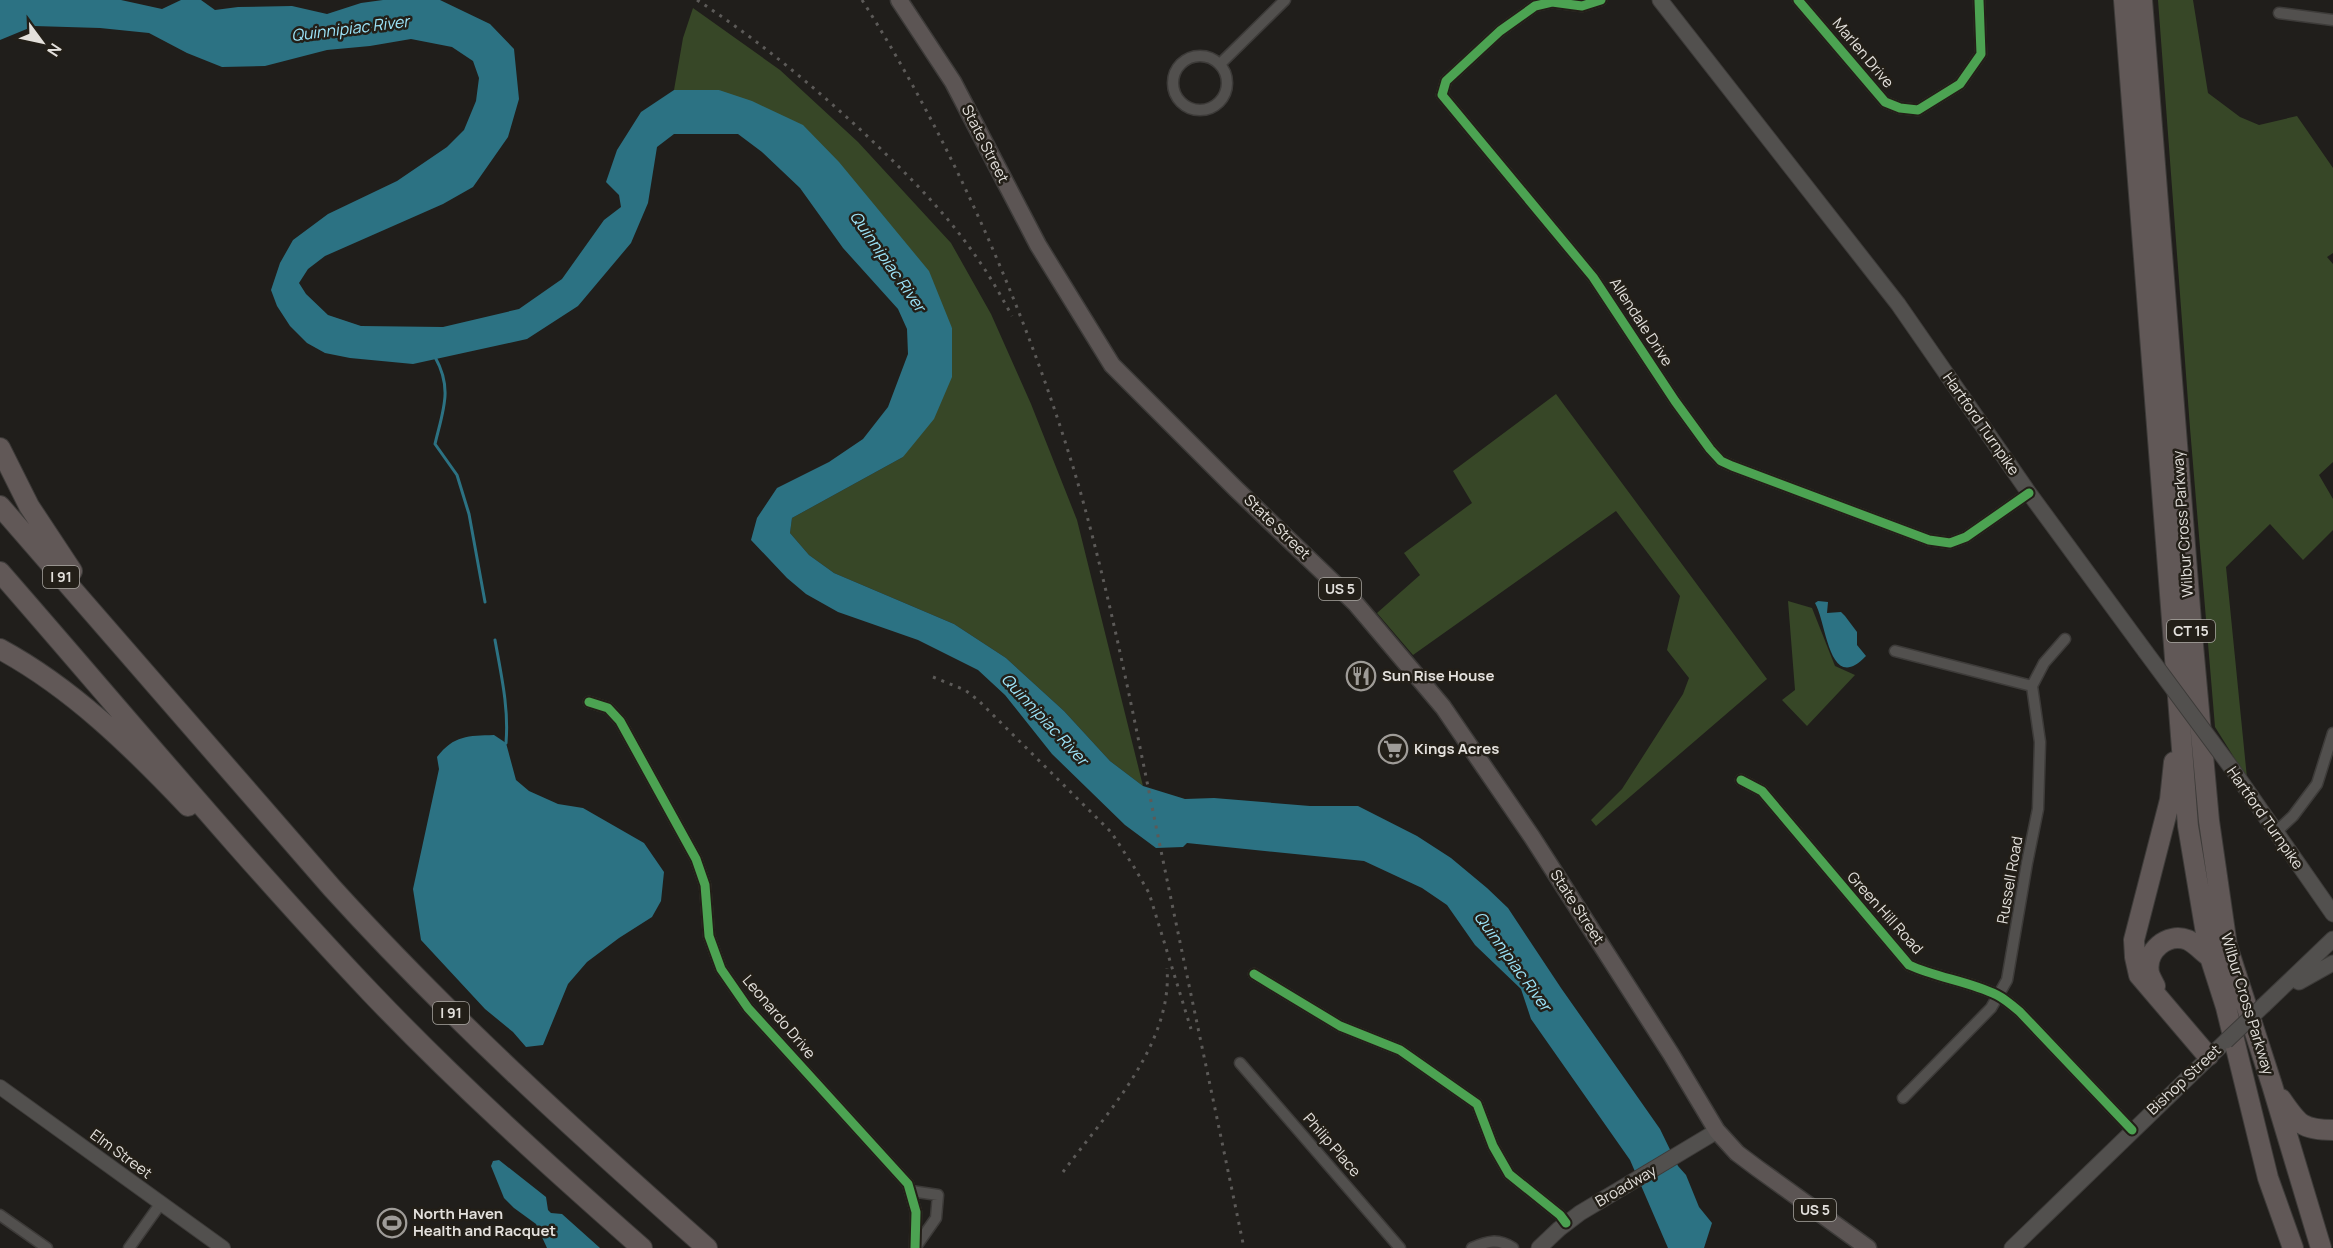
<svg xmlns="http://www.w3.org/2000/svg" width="2333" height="1248" font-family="Manrope,sans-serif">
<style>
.green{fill:#374727}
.water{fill:#2c7283}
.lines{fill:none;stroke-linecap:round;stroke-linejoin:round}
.stream{stroke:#2c7283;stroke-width:3}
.minor-casing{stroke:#3d3b39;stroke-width:13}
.tertiary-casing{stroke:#3d3b39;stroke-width:16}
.secondary-casing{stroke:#3d3b39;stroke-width:17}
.primary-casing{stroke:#3d3b39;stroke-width:19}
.motorway-casing{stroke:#3d3b39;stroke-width:22}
.minor{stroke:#52504e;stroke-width:10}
.tertiary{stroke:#52504e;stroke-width:14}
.secondary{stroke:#52504e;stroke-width:15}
.primary{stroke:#5c5554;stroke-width:16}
.motorway{stroke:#615857;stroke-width:20}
.rail{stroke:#5c5a58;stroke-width:3;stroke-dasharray:3 6;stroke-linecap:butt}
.secondary-bridge-casing{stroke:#3d3b39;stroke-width:17;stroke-linecap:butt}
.secondary-bridge{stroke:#52504e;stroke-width:15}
.cycleway-casing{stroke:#231f18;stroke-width:13}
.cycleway{stroke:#4ca352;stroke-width:9}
.labels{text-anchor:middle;stroke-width:5;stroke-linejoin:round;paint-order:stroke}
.shield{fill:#231f18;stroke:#a9a6a1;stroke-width:1.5}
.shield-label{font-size:14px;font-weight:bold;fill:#e3e0dc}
.street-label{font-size:15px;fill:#e3e0dc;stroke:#231f18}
.poi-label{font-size:15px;font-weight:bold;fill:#e3e0dc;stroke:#231f18;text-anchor:start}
.water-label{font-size:16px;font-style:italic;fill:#9de5fa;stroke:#231f18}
</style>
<rect width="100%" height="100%" fill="#201e1b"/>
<path class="green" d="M 2158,0 L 2193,0 L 2208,93 L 2240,117 L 2259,125 L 2297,116 L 2333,168 L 2333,253 L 2327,257 L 2333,264 L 2333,462 L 2319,475 L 2333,499 L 2333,530 L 2303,560 L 2270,524 L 2226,567 L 2247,778 L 2215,727 L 2190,428 Z
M 693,8 L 780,70 L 858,142 L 951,243 L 991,314 L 1031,404 L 1077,520 L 1143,786 L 1110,761 L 1064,711 L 1006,658 L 954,624 L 834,573 L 809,555 L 790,533 L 792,518 L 903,457 L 952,328 L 719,90 L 674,90 L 683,38 Z
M 1556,394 L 1767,679 L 1596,826 L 1591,820 L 1622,789 L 1683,694 L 1689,678 L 1667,650 L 1680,596 L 1616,511 L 1413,655 L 1377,613 L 1420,575 L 1404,553 L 1472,503 L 1453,471 Z
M 1788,601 L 1812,608 L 1835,666 L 1855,675 L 1807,726 L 1782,700 L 1795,690 Z"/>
<path class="water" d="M 0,0 L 121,0 L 162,9 L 181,0 L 201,0 L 215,10 L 238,7 L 292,6 L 327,14 L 361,3 L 383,0 L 440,0 L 490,24 L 514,49 L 519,99 L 508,137 L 473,187 L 443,204 L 325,256 L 308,269 L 299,283 L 306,294 L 328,315 L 361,326 L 443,327 L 519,309 L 562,279 L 604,220 L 621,207 L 619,195 L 606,182 L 617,150 L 641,112 L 674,90 L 719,90 L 752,101 L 803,125 L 839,162 L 929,271 L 952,328 L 952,377 L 934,419 L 903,457 L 792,518 L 790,533 L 809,555 L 834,573 L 954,624 L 1006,658 L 1064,711 L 1110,761 L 1143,786 L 1185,799 L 1214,798 L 1310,806 L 1358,806 L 1417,836 L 1451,858 L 1487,888 L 1508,908 L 1561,988 L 1660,1129 L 1678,1166 L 1686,1175 L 1699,1207 L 1712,1223 L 1704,1248 L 1668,1248 L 1630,1160 L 1531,1019 L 1521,989 L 1475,945 L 1447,905 L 1422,888 L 1364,861 L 1187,843 L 1183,847 L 1156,848 L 1125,825 L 1052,754 L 1005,695 L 978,670 L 918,640 L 838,612 L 806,594 L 787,578 L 751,540 L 757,518 L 777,488 L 829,462 L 863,439 L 888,407 L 908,354 L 907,329 L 898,309 L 843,248 L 800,188 L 762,152 L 738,134 L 674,134 L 657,147 L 648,203 L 631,243 L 578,306 L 527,339 L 413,364 L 350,358 L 325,353 L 307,343 L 290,326 L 277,306 L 271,290 L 280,263 L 293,240 L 328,214 L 397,181 L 447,147 L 464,130 L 476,101 L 479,78 L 473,61 L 452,47 L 411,39 L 370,46 L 327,50 L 265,66 L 222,67 L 187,53 L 149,33 L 100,28 L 34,26 L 0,40 Z
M 1818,601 L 1828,602 L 1827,613 L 1841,612 L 1845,616 L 1857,632 L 1857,645 L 1866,656 C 1829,695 1827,624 1815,603 Z
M 494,735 L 506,743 L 516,780 L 529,791 L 558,804 L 583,808 L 644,843 L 664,872 L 661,901 L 652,917 L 619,938 L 587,962 L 568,984 L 543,1045 L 526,1047 L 513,1032 L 485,1009 L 421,940 L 413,889 L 439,769 L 437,757 C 454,735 468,736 494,735 Z
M 499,1160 L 546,1197 L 548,1210 L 551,1213 L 562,1214 L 600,1248 L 547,1248 L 536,1224 L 514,1208 L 504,1198 L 491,1166 L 493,1161 Z"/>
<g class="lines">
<path class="stream" d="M 435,357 C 453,389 443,410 435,444 L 457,475 L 469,514 L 485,602
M 495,640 C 501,674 509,708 506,743"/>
<g class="minor-casing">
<path id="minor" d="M 1601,0 L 1582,6 L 1552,2 L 1535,6 L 1500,31 L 1446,81 L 1442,95 L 1593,277 L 1675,401 L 1710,449 L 1721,461 L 1732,466 L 1929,540 L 1950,543 L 1966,537 L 2029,493
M 1798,0 L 1885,102 L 1900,108 L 1918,110 L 1960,84 L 1981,54 L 1979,0
M 2279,13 L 2333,20
M1173 83a27 27 0 1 1 54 0a27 27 0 1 1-54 0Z
M 1220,64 L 1285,0
M 1895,651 L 2032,686
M 589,702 L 608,708 L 620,721 L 696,859 L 705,885 L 709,936 L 721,969 L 748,1008 L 908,1184 L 916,1212 L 915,1248
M 1741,780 L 1762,791 L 1909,965 C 1937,978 1969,981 1997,995 C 2005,999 2013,1006 2020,1012 L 2132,1130
M 2276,832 L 2293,816 L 2317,784 L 2333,733
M 1254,974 L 1340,1026 L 1400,1050 L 1477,1104 L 1493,1146 L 1509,1174 L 1560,1215 L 1566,1223
M 1240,1063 L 1400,1248
M 1903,1098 L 1991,1008 L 2007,980 L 2027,863 L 2038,809 L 2040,742 L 2032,686 L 2044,663 L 2065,639
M 911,1191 L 938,1195 L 936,1218 L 915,1248
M 0,1215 L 47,1248
M 129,1248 L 161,1203
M 1472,1248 C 1487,1241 1498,1238 1513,1248"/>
</g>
<g class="tertiary-casing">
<path id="tertiary" d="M 0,1087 L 223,1248"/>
</g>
<g class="secondary-casing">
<path id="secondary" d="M 1660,0 L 1898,304 L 2029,493 L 2145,651
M 2233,770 L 2333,914
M 2299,982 L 2333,963
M 2264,1005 L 2333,939
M 1539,1248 L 1559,1229 L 1580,1213 L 1717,1131
M 2012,1248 L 2226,1041"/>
</g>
<g class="primary-casing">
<path id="primary" d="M 899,0 L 953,82 L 1038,245 L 1112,365 L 1236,489 L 1356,604 L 1443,707 L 1532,837 L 1671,1054 L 1717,1131 L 1737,1153 L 1757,1168 L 1868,1248"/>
</g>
<g class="motorway-casing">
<path id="motorway" d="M 2124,0 L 2188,826 L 2210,957 L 2226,1007 L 2268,1178 L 2293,1248
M 2142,0 L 2192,634 L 2209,821 L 2227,946 L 2272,1085 L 2321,1248
M 0,448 L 29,506 L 72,571
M 0,506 L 332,888 C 449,1017 577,1133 707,1248
M 0,572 C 123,713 243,858 372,994 C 458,1084 549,1166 642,1248
M 0,649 C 72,688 131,746 188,806
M 2174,762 L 2170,800 L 2134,940 L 2135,957 L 2139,975 L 2208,1056
M 2155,986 C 2153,982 2150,977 2149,973 C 2145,951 2167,932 2188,940 C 2196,944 2203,952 2210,957
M 2281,1099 C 2298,1124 2302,1130 2333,1130"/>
</g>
<use href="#minor" class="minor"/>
<use href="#tertiary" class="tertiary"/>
<use href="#secondary" class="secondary"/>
<use href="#primary" class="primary"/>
<use href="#motorway" class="motorway"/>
<path class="rail" d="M 697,0 C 757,39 812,85 864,133 C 904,171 945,211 977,258 C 990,276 1001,296 1012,316
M 862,0 C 954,144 1031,323 1079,487 C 1112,603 1135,723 1159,841 C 1187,977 1216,1112 1244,1248
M 933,677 L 965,690 L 978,700 L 1111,832 L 1134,867 L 1149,893 L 1191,1029
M 1063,1172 C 1105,1115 1173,1045 1167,968"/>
<g class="secondary-bridge-casing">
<path id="secondary-bridge" d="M 2145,651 L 2233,770
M 2226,1041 L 2264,1005"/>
</g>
<use href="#secondary-bridge" class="secondary-bridge"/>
<g class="cycleway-casing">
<path id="cycleway" d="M 1601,0 L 1582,6 L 1552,2 L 1535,6 L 1500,31 L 1446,81 L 1442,95 L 1593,277 L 1675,401 L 1710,449 L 1721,461 L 1732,466 L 1929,540 L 1950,543 L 1966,537 L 2029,493
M 1798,0 L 1885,102 L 1900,108 L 1918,110 L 1960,84 L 1981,54 L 1979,0
M 589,702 L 608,708 L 620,721 L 696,859 L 705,885 L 709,936 L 721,969 L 748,1008 L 908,1184 L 916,1212 L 915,1248
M 1741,780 L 1762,791 L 1909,965 C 1937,978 1969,981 1997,995 C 2005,999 2013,1006 2020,1012 L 2132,1130
M 1254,974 L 1340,1026 L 1400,1050 L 1477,1104 L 1493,1146 L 1509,1174 L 1560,1215 L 1566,1223"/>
</g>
<use href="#cycleway" class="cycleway"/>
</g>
<defs>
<g id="restaurant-ring" transform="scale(1.5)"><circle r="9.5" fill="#231f18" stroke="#9f9c98" stroke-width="1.5"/><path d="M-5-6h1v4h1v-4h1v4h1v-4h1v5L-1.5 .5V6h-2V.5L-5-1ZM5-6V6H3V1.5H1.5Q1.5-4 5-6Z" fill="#9f9c98"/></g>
<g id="supermarket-ring" transform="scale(1.5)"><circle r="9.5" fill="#231f18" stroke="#9f9c98" stroke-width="1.5"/><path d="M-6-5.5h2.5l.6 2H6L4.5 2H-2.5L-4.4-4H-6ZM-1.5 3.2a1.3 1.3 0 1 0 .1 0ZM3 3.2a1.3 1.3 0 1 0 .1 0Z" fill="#9f9c98"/></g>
<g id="stadium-ring" transform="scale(1.5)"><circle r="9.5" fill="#231f18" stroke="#9f9c98" stroke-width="1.5"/><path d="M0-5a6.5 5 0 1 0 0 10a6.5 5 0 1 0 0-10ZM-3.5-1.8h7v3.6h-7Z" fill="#9f9c98"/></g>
</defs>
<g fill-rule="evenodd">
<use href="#restaurant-ring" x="1361" y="676"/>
<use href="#supermarket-ring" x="1393" y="749"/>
<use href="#stadium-ring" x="392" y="1223"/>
</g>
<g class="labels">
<g class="shield">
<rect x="43" y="566" width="36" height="22" rx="4.5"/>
<rect x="1319" y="578" width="42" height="22" rx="4.5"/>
<rect x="2167" y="620" width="48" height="22" rx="4.5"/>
<rect x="433" y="1002" width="36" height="22" rx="4.5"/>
<rect x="1794" y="1199" width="42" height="22" rx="4.5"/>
</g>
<g class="shield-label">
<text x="61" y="582">I 91</text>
<text x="1340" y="594">US 5</text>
<text x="2191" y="636">CT 15</text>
<text x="451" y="1018">I 91</text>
<text x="1815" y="1215">US 5</text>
</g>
<g class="street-label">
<text transform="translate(1863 53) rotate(50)" y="5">Marlen Drive</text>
<text transform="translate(985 144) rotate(63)" y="5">State Street</text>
<text transform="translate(1641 322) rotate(57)" y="5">Allendale Drive</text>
<text transform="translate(1981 424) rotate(55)" y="5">Hartford Turnpike</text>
<text transform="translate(2183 524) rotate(-94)" y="5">Wilbur Cross Parkway</text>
<text transform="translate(1277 527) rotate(44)" y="5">State Street</text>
<text transform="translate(2265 818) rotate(55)" y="5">Hartford Turnpike</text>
<text transform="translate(2010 880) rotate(-80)" y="5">Russell Road</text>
<text transform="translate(1577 907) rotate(57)" y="5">State Street</text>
<text transform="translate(1885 913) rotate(48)" y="5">Green Hill Road</text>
<text transform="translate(2247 1004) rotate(73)" y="5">Wilbur Cross Parkway</text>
<text transform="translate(779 1017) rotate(50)" y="5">Leonardo Drive</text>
<text transform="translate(2184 1080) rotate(-43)" y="5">Bishop Street</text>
<text transform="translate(1332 1145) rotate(49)" y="5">Philip Place</text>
<text transform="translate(121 1154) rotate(36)" y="5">Elm Street</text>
<text transform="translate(1626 1186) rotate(-30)" y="5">Broadway</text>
</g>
<g class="poi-label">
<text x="1382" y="681">Sun Rise House</text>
<text x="1414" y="754">Kings Acres</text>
<text x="413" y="1219">North Haven<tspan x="413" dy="17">Health and Racquet</tspan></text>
</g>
<g class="water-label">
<text transform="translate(350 28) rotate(-7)" y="6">Quinnipiac River</text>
<text transform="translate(888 261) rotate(55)" y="6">Quinnipiac River</text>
<text transform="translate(1045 719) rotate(47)" y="6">Quinnipiac River</text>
<text transform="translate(1513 961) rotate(54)" y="6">Quinnipiac River</text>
</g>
</g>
<g transform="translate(42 42) rotate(123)" stroke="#231f18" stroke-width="4.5" paint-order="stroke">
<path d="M0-4.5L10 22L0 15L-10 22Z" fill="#e3e0dc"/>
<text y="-9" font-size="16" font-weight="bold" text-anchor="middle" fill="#e3e0dc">N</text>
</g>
</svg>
